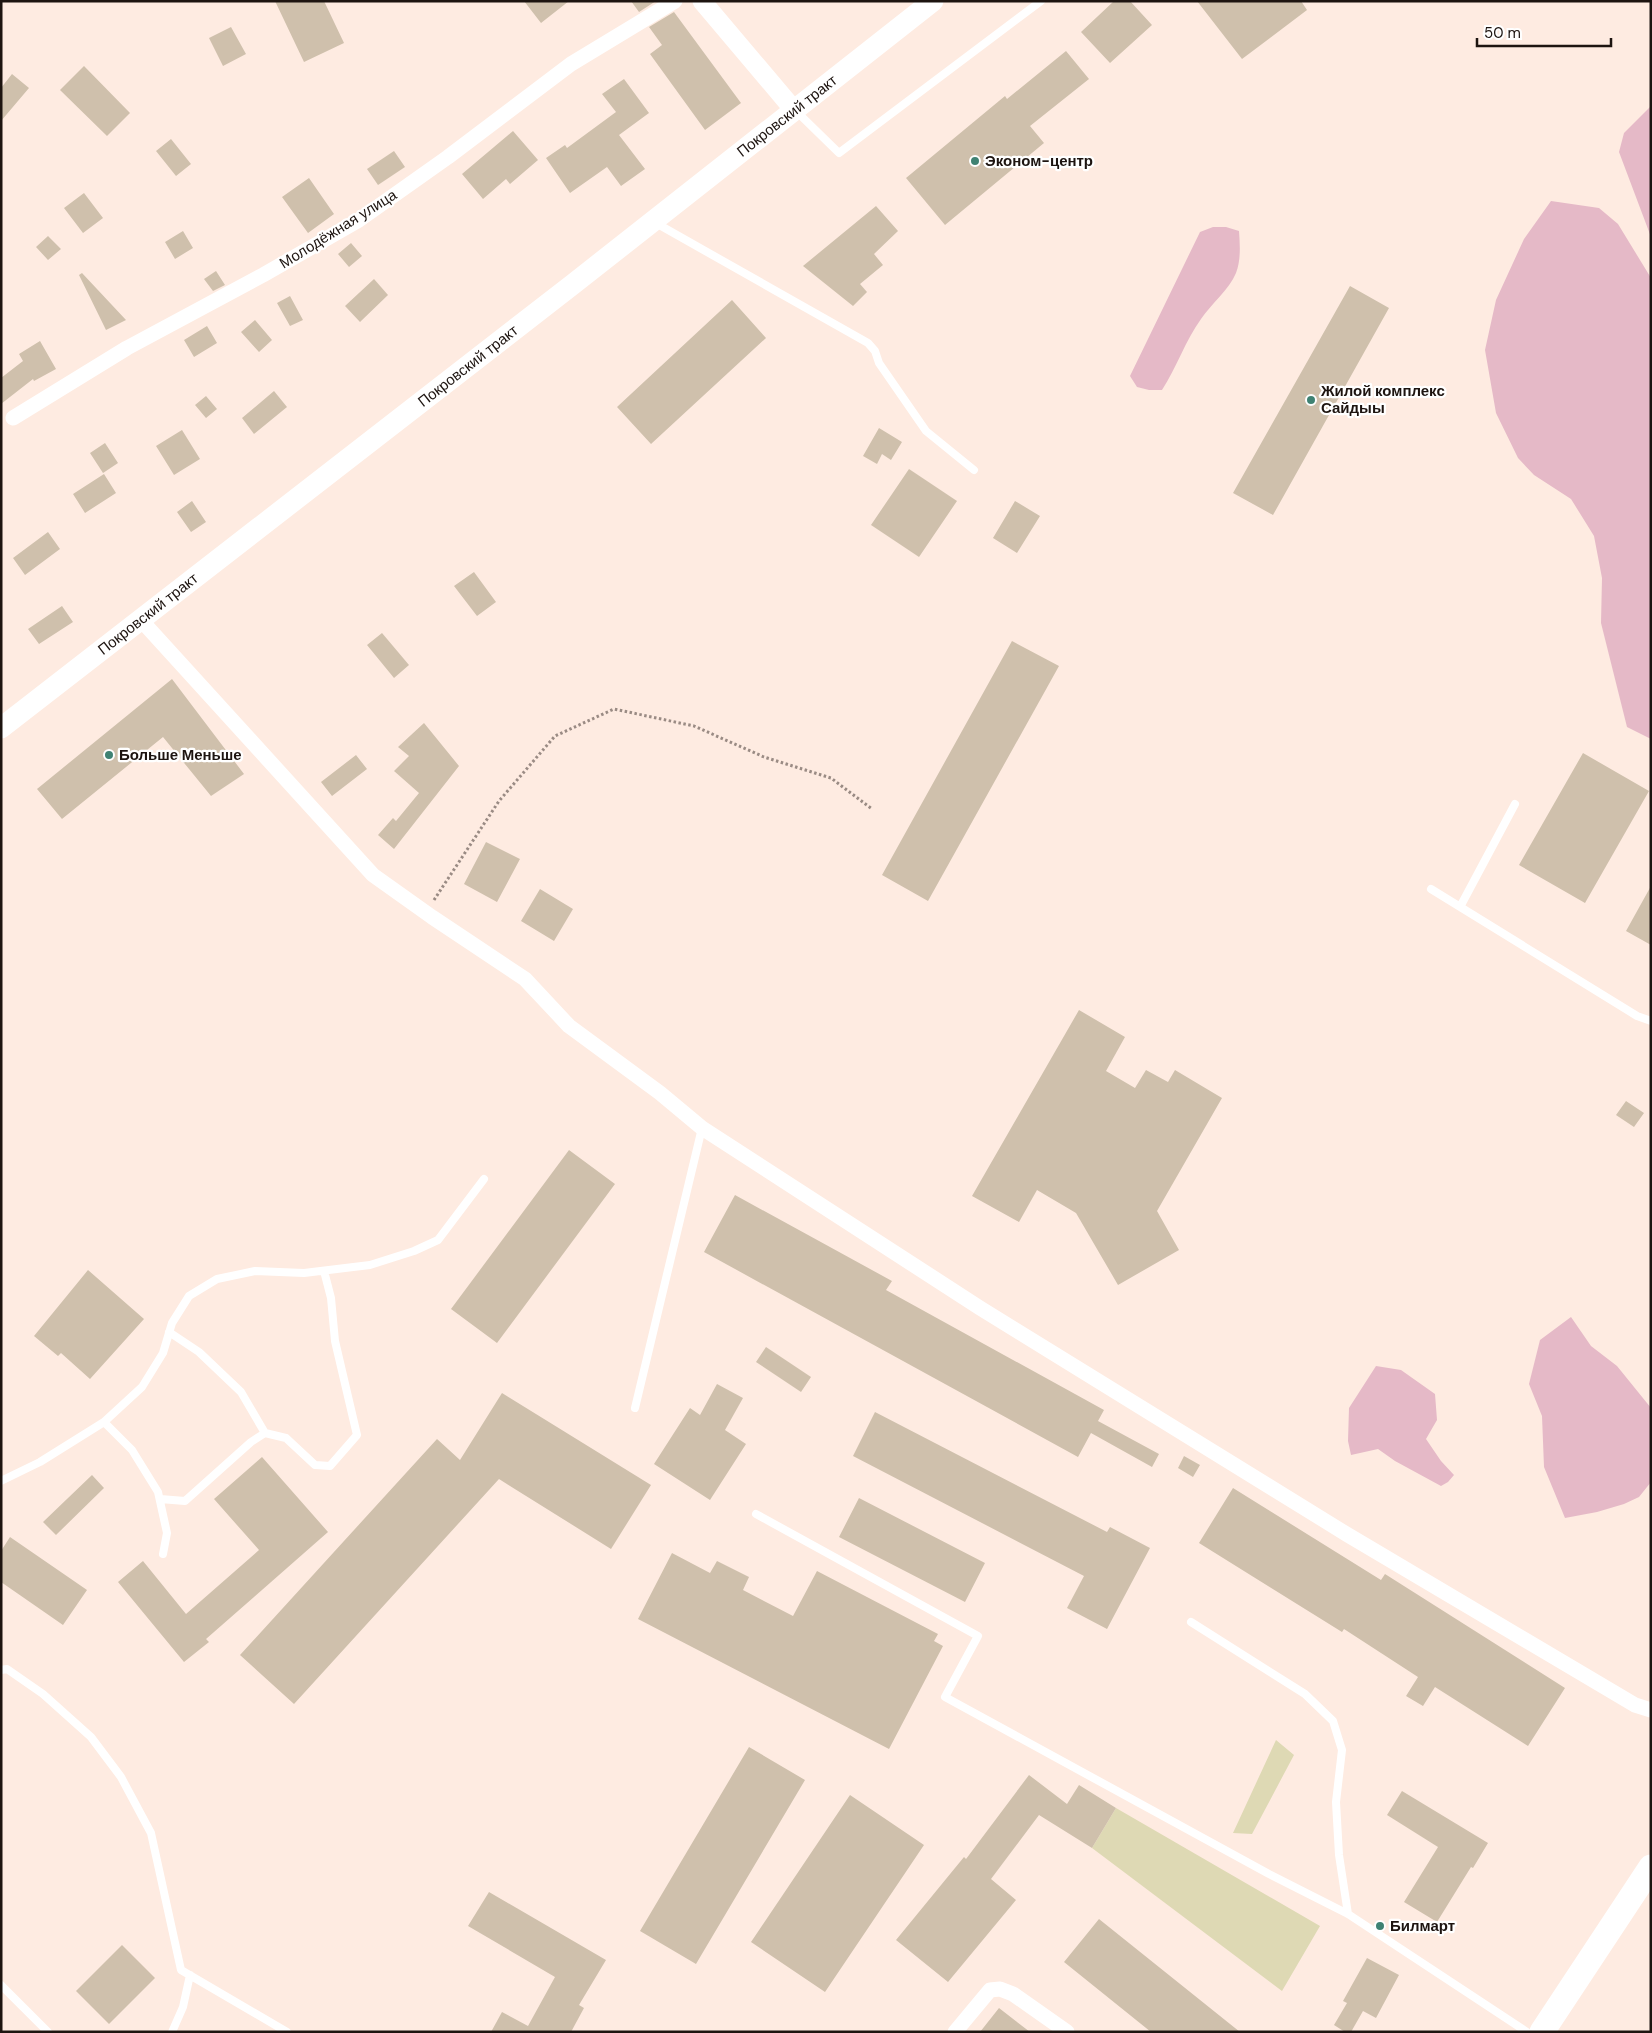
<svg xmlns="http://www.w3.org/2000/svg" width="1652" height="2033" font-family="'DM Sans',sans-serif">
  <style>
    .green { fill: #ded9b4 }
    .water { fill: #e5b9c7 }
    .building { fill: #cfc0ac }
    .lines { fill: none; stroke-linecap: round; stroke-linejoin: round }
    .path { stroke: #9a8b84; stroke-width: 3; stroke-dasharray: 2.5 2.5; stroke-linecap: butt }
    .service { stroke: #fff; stroke-width: 8 }
    .minor { stroke: #fff; stroke-width: 15 }
    .tertiary { stroke: #fff; stroke-width: 19 }
    .secondary { stroke: #fff; stroke-width: 21 }
    .primary { stroke: #fff; stroke-width: 25 }
    .poi-dot { fill: #3f8273; stroke: #fff; stroke-width: 2 }
    .labels { text-anchor: middle; stroke-width: 4.5; stroke-linejoin: round; paint-order: stroke }
    .street-label { font-size: 15px; fill: #1d1410; stroke: #fff }
    .poi-label { font-size: 15px; font-weight: bold; fill: #1d1410; stroke: #fff; text-anchor: start }
  </style>
  <rect width="100%" height="100%" fill="#feebe1"/>
  <path class="green" d="M1276 1740 1294 1755 1252 1834 1233 1833Z
    M1116 1808 1320 1926 1282 1991 1092 1848Z"/>
  <path class="water" d="M1651 106V237L1619 152 1624 133Z
    M1551 201 1599 208 1618 224 1651 278V739L1627 727 1601 623 1602 578 1594 536 1571 499 1534 475 1518 458 1496 413 1485 350 1496 300 1524 239Z
    M1213 227H1226L1239 231C1240 245 1241 260 1236 273 1229 290 1211 304 1201 319 1185 341 1177 367 1162 390H1149L1137 387 1130 376 1200 232Z
    M1571 1317 1591 1346 1617 1366 1651 1408V1482L1639 1497 1624 1504 1597 1512 1565 1518 1544 1467 1542 1416 1529 1384 1540 1340Z
    M1376 1366 1401 1370 1435 1394 1437 1420 1426 1439 1441 1461 1454 1475 1448 1482 1441 1486 1395 1461 1378 1449 1351 1455 1348 1441 1349 1408Z"/>
  <path class="building" d="M275 1H324L344 43 304 62Z
    M524 1H569L541 23Z
    M631 1H656L639 12Z
    M1114 1H1130L1152 25 1110 63 1081 32Z
    M1197 1H1301L1307 10 1242 59Z
    M674 12 741 103 705 130 650 54 662 45 649 27Z
    M231 27 246 54 223 66 209 38Z
    M1066 51 1089 79 1030 126 1044 143 945 225 906 178 1005 96 1007 99Z
    M84 66 130 113 107 136 60 90Z
    M12 74 29 88 1 121V88Z
    M624 79 649 113 619 135 645 169 621 186 607 167 570 193 546 158 565 145 567 148 616 112 602 94Z
    M513 131 538 160 510 184 506 179 483 199 462 174Z
    M171 139 191 164 176 176 156 151Z
    M394 151 405 167 378 185 367 169Z
    M309 178 334 214 308 233 282 197Z
    M84 193 103 218 83 233 64 208Z
    M876 206 898 231 874 254 883 265 860 284 867 292 853 306 803 266Z
    M183 231 193 248 175 259 165 242Z
    M48 236 61 249 48 260 36 247Z
    M351 243 362 256 349 267 338 254Z
    M216 271 225 285 213 291 204 279Z
    M82 273 126 320 106 330 79 275Z
    M374 279 388 295 360 322 345 306Z
    M1350 286 1389 308 1273 515 1233 493Z
    M290 296 303 320 290 326 277 303Z
    M732 300 766 338 651 444 617 407Z
    M255 320 272 340 259 352 241 332Z
    M207 326 217 343 194 357 184 340Z
    M40 341 56 369 34 381 33 379 1 404V378L23 361 19 354Z
    M274 391 287 407 254 434 242 418Z
    M206 396 217 409 206 418 195 405Z
    M879 428 902 442 891 460 882 454 877 464 863 456Z
    M182 430 200 459 174 475 156 446Z
    M105 443 118 463 103 473 90 453Z
    M909 469 957 501 919 557 871 525Z
    M104 474 116 493 85 513 73 494Z
    M192 501 206 522 191 532 177 512Z
    M1015 501 1040 516 1017 553 993 538Z
    M48 532 60 549 25 575 13 558Z
    M474 572 496 602 477 616 454 586Z
    M62 606 73 622 39 644 28 629Z
    M382 633 409 665 394 678 367 645Z
    M1012 641 1059 666 928 901 882 875Z
    M172 679 244 774 211 796 163 737 62 819 37 789Z
    M424 723 459 766 394 849 378 835 393 818 396 821 419 793 394 771 409 756 398 747Z
    M1583 753 1649 791 1585 903 1519 865Z
    M356 755 367 769 332 796 321 782Z
    M486 842 520 859 497 902 464 884Z
    M1651 886V945L1626 931Z
    M540 889 573 909 554 941 521 921Z
    M1079 1010 1125 1037 1106 1071 1135 1088 1146 1070 1168 1082 1175 1070 1222 1098 1157 1211 1179 1250 1118 1285 1076 1213 1037 1190 1019 1222 972 1196Z
    M1626 1101 1644 1113 1634 1127 1616 1115Z
    M569 1150 615 1184 497 1343 451 1309Z
    M735 1195 892 1281 886 1290 1104 1410 1098 1421 1159 1454 1152 1467 1091 1433 1078 1457 704 1252Z
    M88 1270 144 1319 90 1379 61 1353 58 1356 34 1336Z
    M766 1347 811 1377 801 1392 756 1362Z
    M717 1384 743 1398 725 1430 746 1444 710 1500 654 1464 690 1408 700 1415Z
    M502 1393 651 1485 611 1549 499 1479 294 1704 240 1655 437 1439 460 1460Z
    M875 1412 1107 1532 1110 1527 1150 1548 1107 1629 1067 1608 1084 1576 853 1456Z
    M1184 1456 1200 1465 1193 1477 1178 1468Z
    M262 1457 328 1532 206 1639 209 1642 184 1662 118 1582 143 1561 186 1614 259 1550 214 1499Z
    M92 1475 104 1488 56 1535 43 1522Z
    M1233 1488 1381 1580 1385 1574 1565 1688 1528 1746 1435 1687 1423 1706 1406 1696 1418 1677 1344 1629 1342 1632 1199 1543Z
    M859 1498 985 1563 965 1602 839 1537Z
    M10 1537 87 1590 63 1625 1 1582V1551Z
    M672 1553 710 1573 717 1561 749 1577 743 1590 793 1616 817 1571 938 1634 934 1641 943 1646 889 1749 638 1619Z
    M749 1747 805 1780 696 1964 640 1931Z
    M1029 1775 1067 1804 1079 1785 1116 1808 1092 1848 1039 1815 991 1879 1016 1900 948 1982 896 1940 964 1857 966 1859Z
    M1402 1791 1488 1843 1473 1868 1471 1867 1437 1922 1404 1902 1438 1847 1387 1815Z
    M850 1795 924 1845 825 1992 751 1942Z
    M489 1892 606 1960 579 2005 584 2008 571 2032H491L502 2012 528 2026 555 1977 468 1926Z
    M1099 1919 1240 2032H1151L1064 1962Z
    M122 1945 155 1978 109 2024 76 1991Z
    M1367 1958 1399 1975 1376 2018 1363 2011 1351 2032H1345L1334 2025 1347 2003 1343 2001Z
    M999 2008 1030 2032H980Z"/>
  <g class="lines">
    <path class="path" d="M434 900 499 801 555 736 614 709 694 726 764 757 831 778 872 809"/>
    <path class="service" d="M796 111 839 153 1041 1
      M654 222 868 343 875 351 879 363 926 431 974 470
      M1431 889 1637 1016 1651 1021
      M1460 907 1515 804
      M169 1332 199 1352 241 1392 265 1433
      M635 1408 702 1128
      M104 1422 132 1450 158 1492 167 1533 163 1554
      M1 1481 40 1462 104 1422 142 1387 163 1353 172 1323 189 1296 217 1279 255 1271 304 1273 370 1265 414 1251 438 1240 484 1179
      M160 1499 185 1501 251 1442 265 1433 286 1438 315 1465 330 1466 357 1435 335 1341 331 1298 324 1271
      M756 1514 978 1636 945 1697 1269 1874 1348 1914 1527 2032
      M1191 1622 1305 1694 1333 1721 1342 1750 1336 1802 1339 1855 1348 1914
      M1 1670 7 1669 43 1694 91 1737 121 1777 151 1833 181 1970 287 2032
      M1 1985 48 2032
      M172 2032 183 2007 190 1975"/>
    <path class="minor" d="M13 418 127 348 263 275 359 220 448 157 571 64 675 1
      M141 620 373 875 432 917 525 979 569 1026 660 1093 702 1128 980 1308 1348 1535 1635 1705 1651 1710
      M955 2032 990 1990 1000 1989 1013 1994 1067 2032"/>
    <path class="tertiary" d="M702 1 794 110"/>
    <path class="secondary" d="M1 728 572 285 933 1"/>
    <path class="primary" d="M1542 2032 1651 1867"/>
  </g>
  <g class="poi-dot">
    <circle cx="975" cy="161" r="5"/>
    <circle cx="1311" cy="400" r="5"/>
    <circle cx="109" cy="755" r="5"/>
    <circle cx="1380" cy="1926" r="5"/>
  </g>
  <g class="labels">
    <g class="street-label">
      <text transform="translate(787 116) rotate(-38)" y="5">Покровский тракт</text>
      <text transform="translate(338 229) rotate(-32)" y="5">Молодёжная улица</text>
      <text transform="translate(468 366) rotate(-38)" y="5">Покровский тракт</text>
      <text transform="translate(148 614) rotate(-38)" y="5">Покровский тракт</text>
    </g>
    <g class="poi-label">
      <text x="985" y="166">Эконом-центр</text>
      <text x="1321" y="396">Жилой комплекс<tspan x="1321" dy="17">Сайдыы</tspan></text>
      <text x="119" y="760">Больше Меньше</text>
      <text x="1390" y="1931">Билмарт</text>
    </g>
  </g>
  <rect width="1652" height="2033" fill="none" stroke="#1d1410" stroke-width="5"/>
  <path d="M1477 38v8h134v-8" fill="none" stroke="#1d1410" stroke-width="2.5"/>
  <text x="1484" y="38" font-size="15" fill="#1d1410" stroke="#ffffff" stroke-width="4" paint-order="stroke">50 m</text>
</svg>
